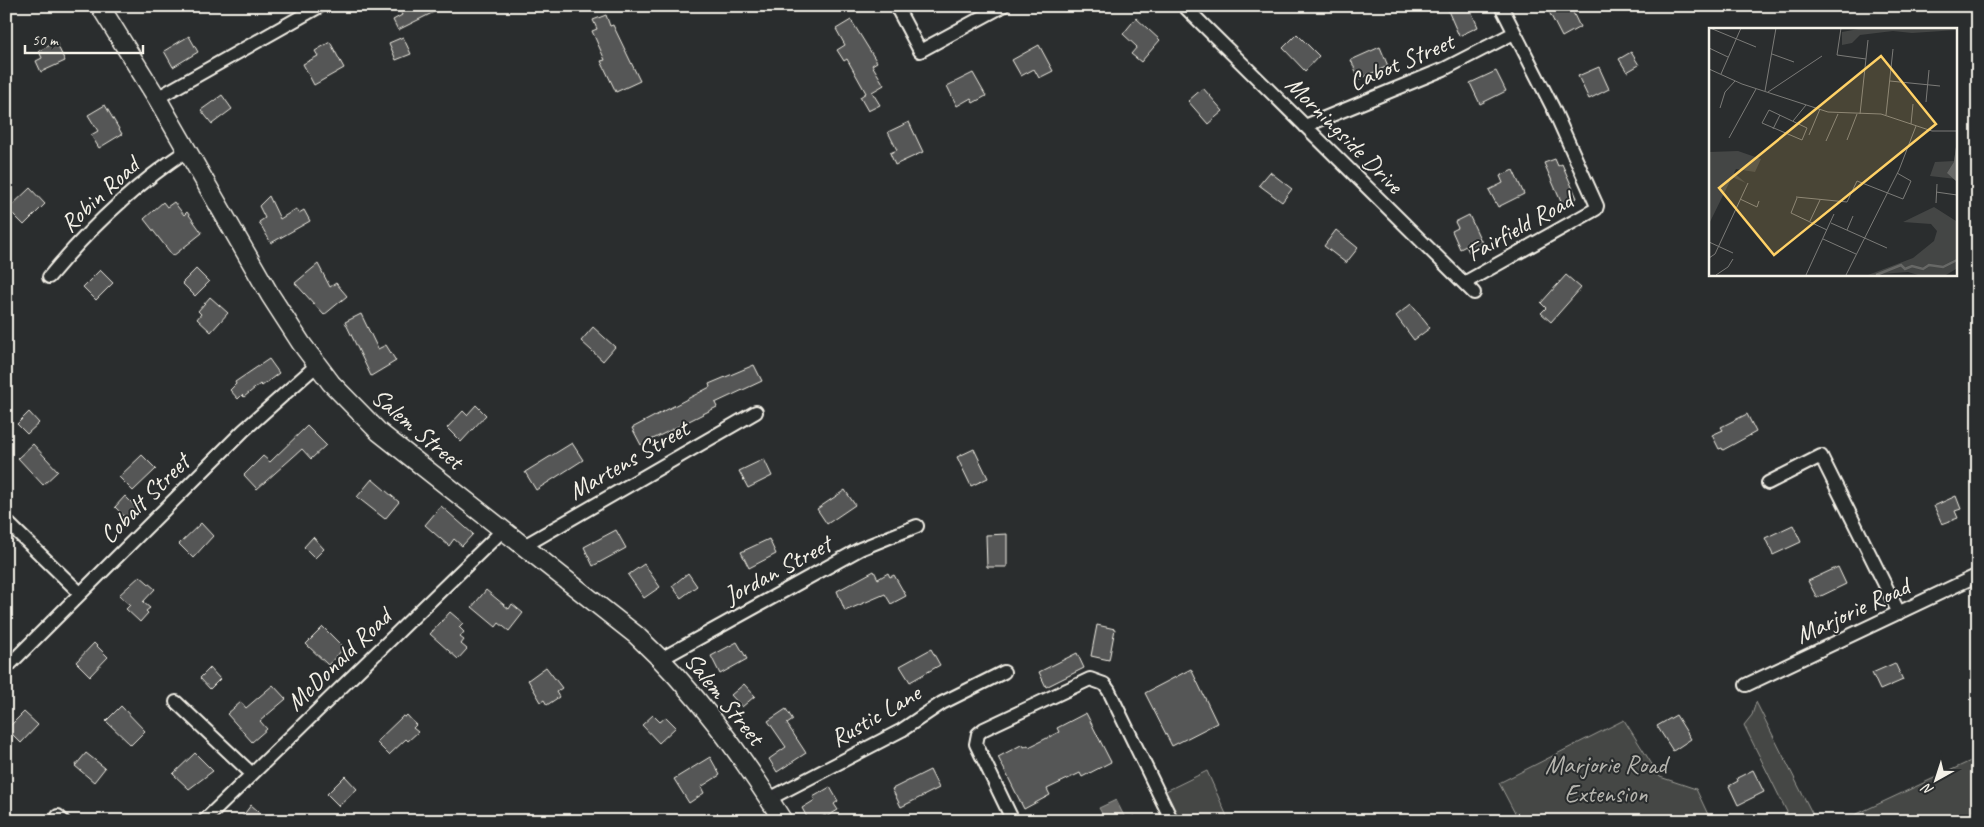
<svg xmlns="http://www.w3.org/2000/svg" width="1984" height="827" font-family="Caveat,sans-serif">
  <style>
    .green { fill: #444645; stroke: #9c9c96 }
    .water { fill: #676866; stroke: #9f9f9a }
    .building { fill: #555756; stroke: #f4f1e8 }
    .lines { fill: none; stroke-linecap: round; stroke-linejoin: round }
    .street-casing { stroke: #f4f1e8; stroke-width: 16 }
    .secondary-casing { stroke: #f4f1e8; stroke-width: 21 }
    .street { stroke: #2a2d2e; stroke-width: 12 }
    .secondary { stroke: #2a2d2e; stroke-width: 18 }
    .labels { text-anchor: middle; stroke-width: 4; stroke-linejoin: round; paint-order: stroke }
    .street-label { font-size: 25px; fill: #f4f1e8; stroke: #2a2d2e }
    .park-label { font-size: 25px; fill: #b6b5af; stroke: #2a2d2e }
    .inset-river { fill: none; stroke: #676866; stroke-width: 2.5 }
    .inset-road { fill: none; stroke: #7b7b78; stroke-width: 1 }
    .view { fill: #ffd166; fill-opacity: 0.15; stroke: #ffd166; stroke-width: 2.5 }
    .inset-edge { fill: none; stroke: #f4f1e8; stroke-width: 2.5 }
  </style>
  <rect width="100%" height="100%" fill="#2a2d2e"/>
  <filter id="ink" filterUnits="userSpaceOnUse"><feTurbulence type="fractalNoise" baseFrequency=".02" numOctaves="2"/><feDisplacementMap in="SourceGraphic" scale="10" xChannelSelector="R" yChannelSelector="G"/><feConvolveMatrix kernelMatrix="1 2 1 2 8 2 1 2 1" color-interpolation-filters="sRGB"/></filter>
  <g filter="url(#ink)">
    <path class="green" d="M1756 702 1816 821H1787V812L1744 725 1752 715Z
      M1624 720 1660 777 1696 789 1711 821H1519L1499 783Z
      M1978 758V821H1842L1975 759Z
      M1207 771 1229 821H1179L1164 792Z"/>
    <path class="water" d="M1116 800 1126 820 1134 816 1136 821H1106L1099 808Z"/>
    <path class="building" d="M398 6H446L398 30 393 20 402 15Z
      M1446 6H1469L1478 27 1459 36Z
      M1546 6H1570L1580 27 1562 37Z
      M606 15 610 26 613 25 640 81 616 92 601 61 605 60 592 31 597 29 593 20Z
      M1136 18 1160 40 1141 62 1131 54 1137 47 1123 34Z
      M851 20 877 62 872 65 884 85 872 92 880 105 868 111 860 97 866 93 847 59 844 61 837 50 845 45 836 29Z
      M1297 34 1319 56 1305 71 1283 48Z
      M189 36 198 52 173 67 164 51Z
      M403 37 411 54 396 60 389 43Z
      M56 42 65 61 41 72 36 61 42 58 39 51Z
      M330 42 344 68 314 85 303 64 318 56 315 51Z
      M1039 45 1053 71 1039 78 1034 69 1021 76 1012 60Z
      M1380 47 1388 66 1359 79 1351 60Z
      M1631 52 1639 65 1627 72 1619 59Z
      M1599 67 1609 89 1589 99 1578 76Z
      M1496 71 1506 91 1480 104 1470 83Z
      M973 73 986 96 973 103 971 98 957 106 947 86Z
      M1203 88 1223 111 1208 124 1188 101Z
      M222 95 232 109 212 124 201 110Z
      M105 105 122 134 99 148 91 135 98 131 88 115Z
      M909 122 923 152 895 165 890 153 897 150 888 132Z
      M1555 159 1558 166 1562 164 1577 198 1562 204 1544 163Z
      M1513 170 1524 194 1498 207 1489 190 1503 183 1500 176Z
      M1270 172 1292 189 1282 202 1259 185Z
      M30 188 45 204 24 225 8 209Z
      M269 196 280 219 296 209 299 213 304 210 310 221 271 243 259 222 265 218 259 206Z
      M163 202 167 207 174 202 184 215 187 212 202 233 173 256 144 219Z
      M1469 215 1483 245 1469 252 1466 246 1460 249 1452 231 1458 228 1455 222Z
      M1336 230 1358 248 1346 263 1324 246Z
      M318 264 330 287 336 283 347 296 324 315 295 283Z
      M196 269 209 282 195 296 182 283Z
      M100 270 113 283 96 300 83 287Z
      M1566 275 1581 288 1551 322 1541 313 1546 308 1541 303Z
      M210 297 228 313 211 332 197 319 201 314 198 311Z
      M1411 304 1430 328 1414 340 1396 316Z
      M361 314 378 349 386 345 396 361 371 376 345 322Z
      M593 327 615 347 603 361 581 341Z
      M269 359 279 373 262 386 260 384 244 397 242 395 238 399 230 390 236 384 235 382Z
      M754 365 762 381 715 403 717 407 641 445 632 428 710 387 709 384Z
      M476 405 486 415 461 442 447 428 463 411 467 415Z
      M29 412 39 423 27 434 17 424Z
      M1747 414 1756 432 1723 450 1722 448 1719 449 1712 435 1723 430 1721 427Z
      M307 426 326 445 311 459 302 449 257 489 244 475 263 456 270 462Z
      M572 443 583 460 536 490 525 472Z
      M33 444 58 471 43 485 18 458Z
      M974 449 988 478 971 486 957 457Z
      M142 455 156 469 133 491 119 477Z
      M764 459 772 476 748 488 739 471Z
      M372 479 399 502 385 519 357 497Z
      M845 490 855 505 827 524 817 509Z
      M125 496 138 509 127 519 115 507Z
      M1956 496 1961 509 1955 511 1958 518 1942 524 1934 506Z
      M441 506 473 534 462 546 454 539 449 546 425 525Z
      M201 523 213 536 193 558 179 544Z
      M1793 525 1801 542 1773 555 1765 538Z
      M616 530 626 548 593 566 584 547Z
      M1007 534V567H987L986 535Z
      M313 537 324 549 315 558 304 547Z
      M769 539 776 554 749 568 741 552Z
      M644 564 660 587 644 598 628 575Z
      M1838 567 1846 584 1817 598 1808 581Z
      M874 571 878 579 888 573 890 577 894 575 906 596 891 604 885 594 845 611 837 591Z
      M688 573 697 586 681 598 672 586Z
      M140 576 155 589 143 602 150 608 146 611 148 613 140 622 126 609 130 605 119 595Z
      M486 590 509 609 512 604 523 613 509 631 499 623 496 627 472 607Z
      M450 612 463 623 459 627 464 632 460 637 464 640 461 644 467 649 458 659 430 634Z
      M1097 625 1115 629 1109 660 1091 656Z
      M323 627 344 648 328 665 306 644Z
      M737 642 747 659 720 674 711 656Z
      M94 643 108 657 90 676 76 662Z
      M931 649 940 665 910 682 900 666Z
      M1077 653 1084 668 1046 687 1039 672Z
      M1895 663 1903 680 1880 690 1872 673Z
      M546 667 562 688 556 692 559 697 547 705 544 700 541 702 528 680Z
      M210 668 220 679 210 689 200 678Z
      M1191 669 1217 723 1172 746 1145 693Z
      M744 684 755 696 742 707 731 695Z
      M273 685 286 699 260 721 267 729 252 742 227 714 241 702 246 708Z
      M121 706 145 731 131 745 106 721Z
      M786 709 793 720 787 724 806 753 777 772 769 759 786 747 768 721Z
      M24 712 38 725 21 743 7 729Z
      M1086 713 1111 762 1082 777 1080 773 1047 789 1050 795 1024 809 998 757 1023 744 1024 747 1028 745 1029 747 1059 732 1057 728Z
      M407 715 416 725 413 728 418 732 408 741 406 739 389 755 376 742 403 716 405 717Z
      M653 715 660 722 666 717 676 727 659 743 642 725Z
      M1676 715 1691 739 1673 751 1657 726Z
      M86 753 105 768 94 782 75 766Z
      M195 753 213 771 189 789 173 774Z
      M710 757 720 775 701 787 704 793 689 803 674 779Z
      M930 770 939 788 901 807 892 789Z
      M1753 770 1764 792 1738 805 1729 786 1738 781 1737 778Z
      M345 776 357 789 339 806 327 794Z
      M830 787 838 801 834 804 838 810 826 817 825 815 815 821H809L802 808 815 800 813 797Z
      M251 805 270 821H239Z"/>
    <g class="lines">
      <defs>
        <path id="street" d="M896 6 920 51 1003 6
          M1184 6 1474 293
          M157 98 320 6
          M1305 126 1444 69 1514 33
          M49 277C88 230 135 185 186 151
          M1464 283 1596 209 1597 206 1553 108 1501 6
          M1768 483 1821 456 1899 613
          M6 521 80 593
          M524 546 756 412
          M661 659 860 549 917 526
          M6 668 243 431 317 365
          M1746 685 1978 575
          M176 702 252 774
          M769 799 902 730 942 703 1004 672
          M58 816 63 821
          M204 821 503 530
          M1013 821 976 744 978 734 984 729 1090 679 1104 684 1109 691 1172 821"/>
        <path id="secondary" d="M100 6 157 98 270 295 301 343 331 383 379 432 636 635C695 690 740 753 783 821"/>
      </defs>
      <use href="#street" class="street-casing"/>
      <use href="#secondary" class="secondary-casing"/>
      <use href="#street" class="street"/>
      <use href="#secondary" class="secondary"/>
    </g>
  </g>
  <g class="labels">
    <g class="street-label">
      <text transform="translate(1401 61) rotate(-23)" y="9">Cabot Street</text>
      <text transform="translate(1345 134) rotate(45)" y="9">Morningside Drive</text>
      <text transform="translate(99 194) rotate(-43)" y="9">Robin Road</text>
      <text transform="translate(1519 226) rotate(-29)" y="9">Fairfield Road</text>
      <text transform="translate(418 428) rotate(40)" y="9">Salem Street</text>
      <text transform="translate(628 459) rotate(-30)" y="9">Martens Street</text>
      <text transform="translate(144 498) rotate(-45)" y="9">Cobalt Street</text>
      <text transform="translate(777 569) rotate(-28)" y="9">Jordan Street</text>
      <text transform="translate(1852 610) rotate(-25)" y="9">Marjorie Road</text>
      <text transform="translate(338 659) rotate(-44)" y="9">McDonald Road</text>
      <text transform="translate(725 698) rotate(51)" y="9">Salem Street</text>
      <text transform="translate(875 715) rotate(-30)" y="9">Rustic Lane</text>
    </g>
    <g class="park-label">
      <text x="1606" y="773">Marjorie Road<tspan x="1606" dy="29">Extension</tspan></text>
    </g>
  </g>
  <g transform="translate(1709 28)">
    <rect width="248" height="248" fill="#2a2d2e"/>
    <path d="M155 0H247L248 2 203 5 184 3 151 7 143 15 133 17V4ZM247 119V151L221 148 226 134 245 133ZM29 123 52 131 46 144 27 141 25 145 37 155 23 149 0 196V124ZM225 179 247 193V241L237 247H209L199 244 159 247 204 230 225 213 228 203 222 196 194 194Z" fill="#444645"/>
    <path d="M247 119V153L238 145 245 134Z" fill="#676866"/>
    <path class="inset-river" d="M167 247 192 237 196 241 203 238 214 241 220 237 234 239 248 232"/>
    <path class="inset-road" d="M1 0 47 19M132 0 128 27 157 31M0 20 19 29M63 26 85 34M0 41 33 56 119 84 172 86 223 103H248M12 46 32 0M181 53 231 58M56 63 67 0M59 64 113 28M217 74 220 42M11 80 16 64 26 53M60 82 98 100 93 112 53 95ZM151 86 159 12M177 87 184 21M84 93 97 77M202 96 204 76M64 101 71 87M100 107 111 81M20 110 47 61M138 112 148 86M117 113 129 86M227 164 248 167M87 169 138 174 148 153 194 171 202 153 188 145M88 170 82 185 118 202M31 171 48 179 50 173M227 175 228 156M101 193 111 172M122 195 178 220M138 202 144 188M114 211 147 226M0 214 24 225M0 230 6 226 39 155M7 247 19 239 24 231M97 247 125 186M137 247 190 142 207 98"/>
    <path class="view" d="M172 28 227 96 65 227 10 160Z"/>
    <rect width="248" height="248" class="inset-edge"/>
  </g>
  <rect width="1984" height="827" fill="none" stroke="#2a2d2e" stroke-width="25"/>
  <rect x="12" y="12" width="1959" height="802" fill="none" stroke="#f4f1e8" stroke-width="2" filter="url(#ink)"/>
  <g transform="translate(1936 780) rotate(219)" stroke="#2a2d2e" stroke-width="4" paint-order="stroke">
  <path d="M0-4L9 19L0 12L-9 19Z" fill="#f4f1e8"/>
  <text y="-8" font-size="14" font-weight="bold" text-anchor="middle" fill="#f4f1e8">N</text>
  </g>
  <path d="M25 45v8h118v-8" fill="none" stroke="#f4f1e8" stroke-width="2.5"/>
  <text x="32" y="45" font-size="15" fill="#f4f1e8" stroke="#2a2d2e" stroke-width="4" paint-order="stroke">50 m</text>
</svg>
